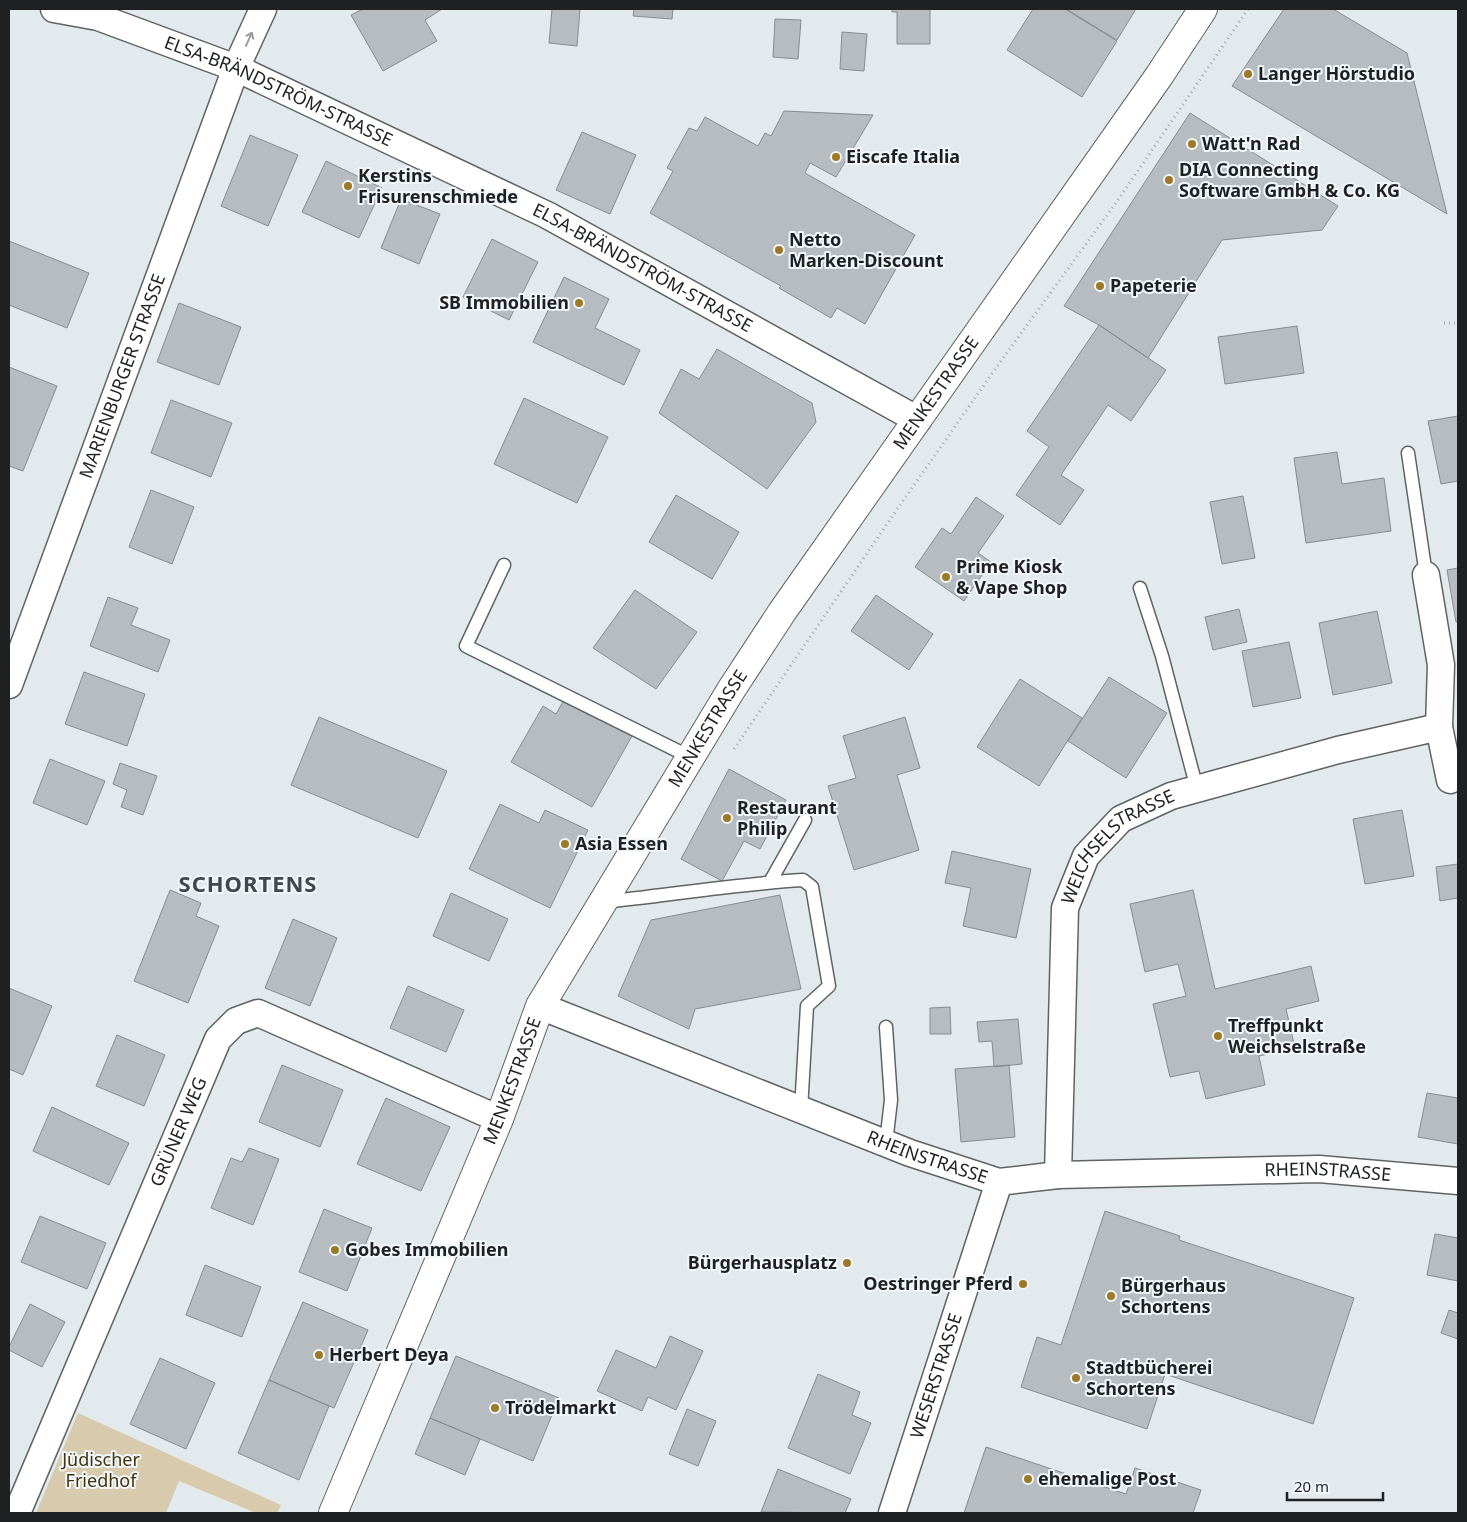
<svg xmlns="http://www.w3.org/2000/svg" width="1467" height="1522" font-family="'Noto Sans',sans-serif">
  <style>
    .green { fill: #d8caac }
    .building { fill: #b6bcbf; stroke: #868c8f }
    .lines { fill: none; stroke-linecap: round; stroke-linejoin: round }
    .service-casing { stroke: #5e6366; stroke-width: 15 }
    .minor-casing { stroke: #5e6366; stroke-width: 29 }
    .tertiary-casing { stroke: #5e6366; stroke-width: 30 }
    .path { stroke: #a3a8aa; stroke-width: 3; stroke-dasharray: 1 4; stroke-linecap: butt }
    .service { stroke: #fff; stroke-width: 12 }
    .minor { stroke: #fff; stroke-width: 26 }
    .tertiary { stroke: #fff; stroke-width: 28 }
    .oneway { stroke: #9a9b9b }
    .poi-dot { fill: #9c7924; stroke: #f1f7fb; stroke-width: 2 }
    .labels { text-anchor: middle; stroke-width: 4; stroke-linejoin: round; paint-order: stroke }
    .poi-label { font-size: 18px; font-weight: bold; fill: #1e2021; stroke: #f1f7fb; text-anchor: start }
    .street-label { font-size: 18px; fill: #1e2021; stroke: #f1f7fb }
    .park-label { font-size: 18px; fill: #43330d; stroke: #f1f7fb }
    .district-label { font-size: 22px; font-weight: bold; letter-spacing: 1px; fill: #42474a; stroke: #f1f7fb }
  </style>
  <rect width="100%" height="100%" fill="#e3eaed"/>
  <path class="green" d="M78 1413 281 1505 277 1513H256L179 1481 166 1513H36Z"/>
  <path class="building" d="M363 9H442L425 20 437 41 383 71 351 15Z
    M552 9H580L577 46 549 43Z
    M634 9H673L672 19 633 16Z
    M892 9H930V44H897V12H892Z
    M1033 9H1065L1117 41 1082 97 1007 50Z
    M1066 9H1136L1117 40Z
    M1284 9H1333L1407 53 1447 214 1232 86Z
    M775 19 801 20 798 59 773 57Z
    M842 32 867 34 864 71 840 69Z
    M784 111 873 115 836 177 810 163 805 173 915 235 865 324 837 308 831 318 779 288 781 286 650 213 673 171 667 168 689 128 697 131 705 117 758 146 765 133 771 136Z
    M1190 113 1338 206 1322 230 1222 240 1148 358 1099 325 1064 306Z
    M582 132 636 155 610 214 556 190Z
    M250 135 298 155 268 226 221 206Z
    M326 161 382 188 359 238 302 212Z
    M401 199 440 214 419 264 381 248Z
    M492 239 538 262 509 320 463 297Z
    M9 241 89 273 67 328 9 305Z
    M564 277 609 299 595 328 640 350 624 385 533 342Z
    M179 303 241 327 219 385 157 362Z
    M1099 325 1166 370 1131 421 1108 405 1061 475 1084 490 1060 525 1016 495 1049 447 1027 431Z
    M1297 326 1304 373 1225 384 1218 337Z
    M717 349 812 403 816 422 767 489 659 413 681 369 699 379Z
    M9 367 57 386 23 471 9 466Z
    M524 398 608 437 577 503 494 464Z
    M171 400 232 423 211 477 151 453Z
    M1458 416V481L1441 484 1428 421Z
    M1337 452 1342 484 1384 478 1391 531 1306 543 1294 458Z
    M151 490 194 507 172 564 129 547Z
    M676 495 739 532 712 579 649 542Z
    M1243 496 1255 558 1222 564 1210 502Z
    M976 497 1004 516 978 553 991 562 964 601 915 567 942 528 951 534Z
    M1458 568V622H1456L1447 570Z
    M635 590 697 632 656 689 593 648Z
    M876 595 933 634 909 670 851 631Z
    M108 597 138 608 131 625 170 640 158 672 90 646Z
    M1239 609 1247 642 1213 650 1205 617Z
    M1377 611 1392 683 1333 695 1319 623Z
    M1289 642 1301 698 1253 707 1242 651Z
    M84 672 145 694 127 746 65 724Z
    M1109 677 1167 713 1126 778 1068 741Z
    M1020 679 1082 718 1039 786 977 747Z
    M565 698 632 736 592 807 511 762 543 706 556 714Z
    M319 717 447 771 418 838 291 785Z
    M905 717 920 768 897 775 919 850 854 870 828 786 856 778 843 736Z
    M50 759 105 781 87 825 33 803Z
    M120 763 157 776 143 815 121 807 127 790 113 784Z
    M729 769 786 800 760 849 744 841 722 881 681 859Z
    M500 804 539 823 545 810 588 830 550 908 469 869Z
    M1402 810 1414 876 1365 884 1353 819Z
    M952 851 1031 869 1016 938 963 926 971 888 945 883Z
    M1458 864V898L1440 901 1436 867Z
    M170 890 201 903 196 916 219 926 188 1003 134 981Z
    M1193 890 1215 989 1311 966 1319 1001 1286 1009 1295 1048 1259 1056 1265 1085 1206 1099 1199 1071 1170 1077 1153 1004 1186 996 1178 964 1145 972 1130 904Z
    M451 893 508 919 489 961 433 936Z
    M780 895 801 989 695 1009 689 1029 618 996 651 920Z
    M293 919 337 938 310 1006 265 988Z
    M408 986 464 1010 446 1052 390 1028Z
    M9 988 52 1006 23 1075 9 1069Z
    M950 1007 951 1034H930V1008Z
    M1018 1019 1022 1064 994 1067 992 1041 979 1042 977 1022Z
    M117 1035 165 1055 144 1106 96 1086Z
    M282 1065 343 1090 320 1147 259 1122Z
    M1009 1065 1015 1137 961 1142 955 1069Z
    M1427 1093 1458 1098V1144L1418 1137Z
    M386 1098 450 1127 421 1191 357 1164Z
    M52 1107 129 1143 109 1185 33 1151Z
    M249 1148 279 1159 253 1225 211 1208 231 1158 242 1162Z
    M324 1209 372 1228 347 1291 299 1272Z
    M1105 1211 1180 1236 1179 1240 1354 1298 1313 1424 1165 1374 1147 1429 1021 1387 1037 1337 1061 1345Z
    M40 1216 106 1243 87 1289 21 1262Z
    M1435 1234 1458 1238V1281L1427 1275Z
    M205 1265 261 1287 242 1337 186 1315Z
    M303 1302 368 1330 334 1408 269 1380Z
    M30 1304 65 1322 42 1367 9 1350V1347Z
    M1449 1310 1458 1313V1339L1441 1333Z
    M670 1336 703 1351 676 1410 648 1397 642 1411 597 1391 616 1350 656 1368Z
    M456 1356 559 1398 533 1461 430 1418Z
    M160 1358 215 1383 186 1449 130 1424Z
    M818 1374 860 1392 852 1415 871 1423 850 1474 788 1448Z
    M269 1380 329 1406 299 1480 238 1453Z
    M687 1409 716 1421 698 1466 669 1454Z
    M430 1418 480 1439 465 1475 415 1454Z
    M986 1447 1126 1494 1135 1468 1201 1490 1193 1513H964Z
    M778 1469 851 1499 845 1513 761 1512Z"/>
  <g class="lines">
    <defs>
      <path id="service" d="M1408 453 1426 575
        M504 565 466 646 690 757
        M1140 588 1162 656 1197 789
        M770 882 805 820
        M603 902C670 895 736 884 803 880L812 887 829 986 807 1006 801 1110
        M886 1027 891 1100 886 1143"/>
      <g id="minor">
        <path id="s1" d="M54 9 98 17 236 68 547 215 918 420"/>
        <path d="M1426 575 1441 665 1439 727"/>
        <path id="s2" d="M9 685 236 68 263 9"/>
        <path id="s3" d="M540 1006 910 1153 999 1182 1058 1175 1319 1169 1458 1181"/>
        <path id="s4" d="M1058 1175 1065 908 1086 856 1121 819 1171 796 1338 750 1439 727 1450 780"/>
        <path id="s5" d="M17 1513 218 1039 236 1021 258 1013 499 1119"/>
        <path id="s6" d="M892 1513 999 1182"/>
      </g>
      <g id="tertiary">
        <path id="s7" d="M333 1513 499 1119 540 1006 731 690 782 612 1159 76 1203 9"/>
      </g>
    </defs>
    <use href="#service" class="service-casing"/>
    <use href="#minor" class="minor-casing"/>
    <use href="#tertiary" class="tertiary-casing"/>
    <path class="path" d="M1444 323H1458
      M734 749 891 518 998 365 1118 200 1248 9"/>
    <use href="#service" class="service"/>
    <use href="#minor" class="minor"/>
    <use href="#tertiary" class="tertiary"/>
  </g>
  <defs><path id="oneway-shaft" d="M-6 0H5M1.5-3L5.5 0L1.5 3" fill="none" stroke-width="1.6" stroke-linecap="round" stroke-linejoin="round" transform="scale(1.25)"/></defs>
  <use class="oneway" href="#oneway-shaft" transform="translate(249 39) rotate(-66)"/>
  <g class="poi-dot">
    <circle cx="1248" cy="74" r="5"/>
    <circle cx="1192" cy="144" r="5"/>
    <circle cx="836" cy="157" r="5"/>
    <circle cx="1169" cy="180" r="5"/>
    <circle cx="348" cy="186" r="5"/>
    <circle cx="779" cy="250" r="5"/>
    <circle cx="1100" cy="286" r="5"/>
    <circle cx="579" cy="303" r="5"/>
    <circle cx="946" cy="577" r="5"/>
    <circle cx="727" cy="818" r="5"/>
    <circle cx="565" cy="844" r="5"/>
    <circle cx="1218" cy="1036" r="5"/>
    <circle cx="335" cy="1250" r="5"/>
    <circle cx="847" cy="1263" r="5"/>
    <circle cx="1023" cy="1284" r="5"/>
    <circle cx="1111" cy="1296" r="5"/>
    <circle cx="319" cy="1355" r="5"/>
    <circle cx="1076" cy="1378" r="5"/>
    <circle cx="495" cy="1408" r="5"/>
    <circle cx="1028" cy="1479" r="5"/>
  </g>
  <g class="labels">
    <g class="poi-label">
      <text x="1258" y="80">Langer Hörstudio</text>
      <text x="1202" y="150">Watt'n Rad</text>
      <text x="846" y="163">Eiscafe Italia</text>
      <text x="1179" y="176">DIA Connecting<tspan x="1179" dy="21">Software GmbH &amp; Co. KG</tspan></text>
      <text x="358" y="182">Kerstins<tspan x="358" dy="21">Frisurenschmiede</tspan></text>
      <text x="789" y="246">Netto<tspan x="789" dy="21">Marken-Discount</tspan></text>
      <text x="1110" y="292">Papeterie</text>
      <text x="569" y="309" text-anchor="end">SB Immobilien</text>
      <text x="956" y="573">Prime Kiosk<tspan x="956" dy="21">&amp; Vape Shop</tspan></text>
      <text x="737" y="814">Restaurant<tspan x="737" dy="21">Philip</tspan></text>
      <text x="575" y="850">Asia Essen</text>
      <text x="1228" y="1032">Treffpunkt<tspan x="1228" dy="21">Weichselstraße</tspan></text>
      <text x="345" y="1256">Gobes Immobilien</text>
      <text x="837" y="1269" text-anchor="end">Bürgerhausplatz</text>
      <text x="1013" y="1290" text-anchor="end">Oestringer Pferd</text>
      <text x="1121" y="1292">Bürgerhaus<tspan x="1121" dy="21">Schortens</tspan></text>
      <text x="329" y="1361">Herbert Deya</text>
      <text x="1086" y="1374">Stadtbücherei<tspan x="1086" dy="21">Schortens</tspan></text>
      <text x="505" y="1414">Trödelmarkt</text>
      <text x="1038" y="1485">ehemalige Post</text>
    </g>
    <g class="street-label">
      <text dy="6" stroke="none"><textPath href="#s1" startOffset="240">ELSA-BRÄNDSTRÖM-STRASSE</textPath></text>
      <text dy="6" stroke="none"><textPath href="#s1" startOffset="645">ELSA-BRÄNDSTRÖM-STRASSE</textPath></text>
      <text dy="6" stroke="none"><textPath href="#s2" startOffset="329">MARIENBURGER STRASSE</textPath></text>
      <text dy="6" stroke="none"><textPath href="#s7" startOffset="1278">MENKESTRASSE</textPath></text>
      <text dy="6" stroke="none"><textPath href="#s7" startOffset="872">MENKESTRASSE</textPath></text>
      <text dy="6" stroke="none"><textPath href="#s4" startOffset="352">WEICHSELSTRASSE</textPath></text>
      <text dy="6" stroke="none"><textPath href="#s7" startOffset="468">MENKESTRASSE</textPath></text>
      <text dy="6" stroke="none"><textPath href="#s5" startOffset="414">GRÜNER WEG</textPath></text>
      <text dy="6" stroke="none"><textPath href="#s3" startOffset="416">RHEINSTRASSE</textPath></text>
      <text dy="6" stroke="none"><textPath href="#s3" startOffset="821">RHEINSTRASSE</textPath></text>
      <text dy="6" stroke="none"><textPath href="#s6" startOffset="144">WESERSTRASSE</textPath></text>
    </g>
    <g class="park-label">
      <text x="101" y="1466">Jüdischer<tspan x="101" dy="21">Friedhof</tspan></text>
    </g>
    <g class="district-label">
      <text x="248" y="892">SCHORTENS</text>
    </g>
  </g>
  <rect width="1467" height="1522" fill="none" stroke="#1e2021" stroke-width="20"/>
  <path d="M1287 1492v8h96v-8" fill="none" stroke="#1e2021" stroke-width="2.5"/>
  <text x="1294" y="1492" font-size="15" fill="#1e2021" stroke="#f1f7fb" stroke-width="4" paint-order="stroke">20 m</text>
</svg>
